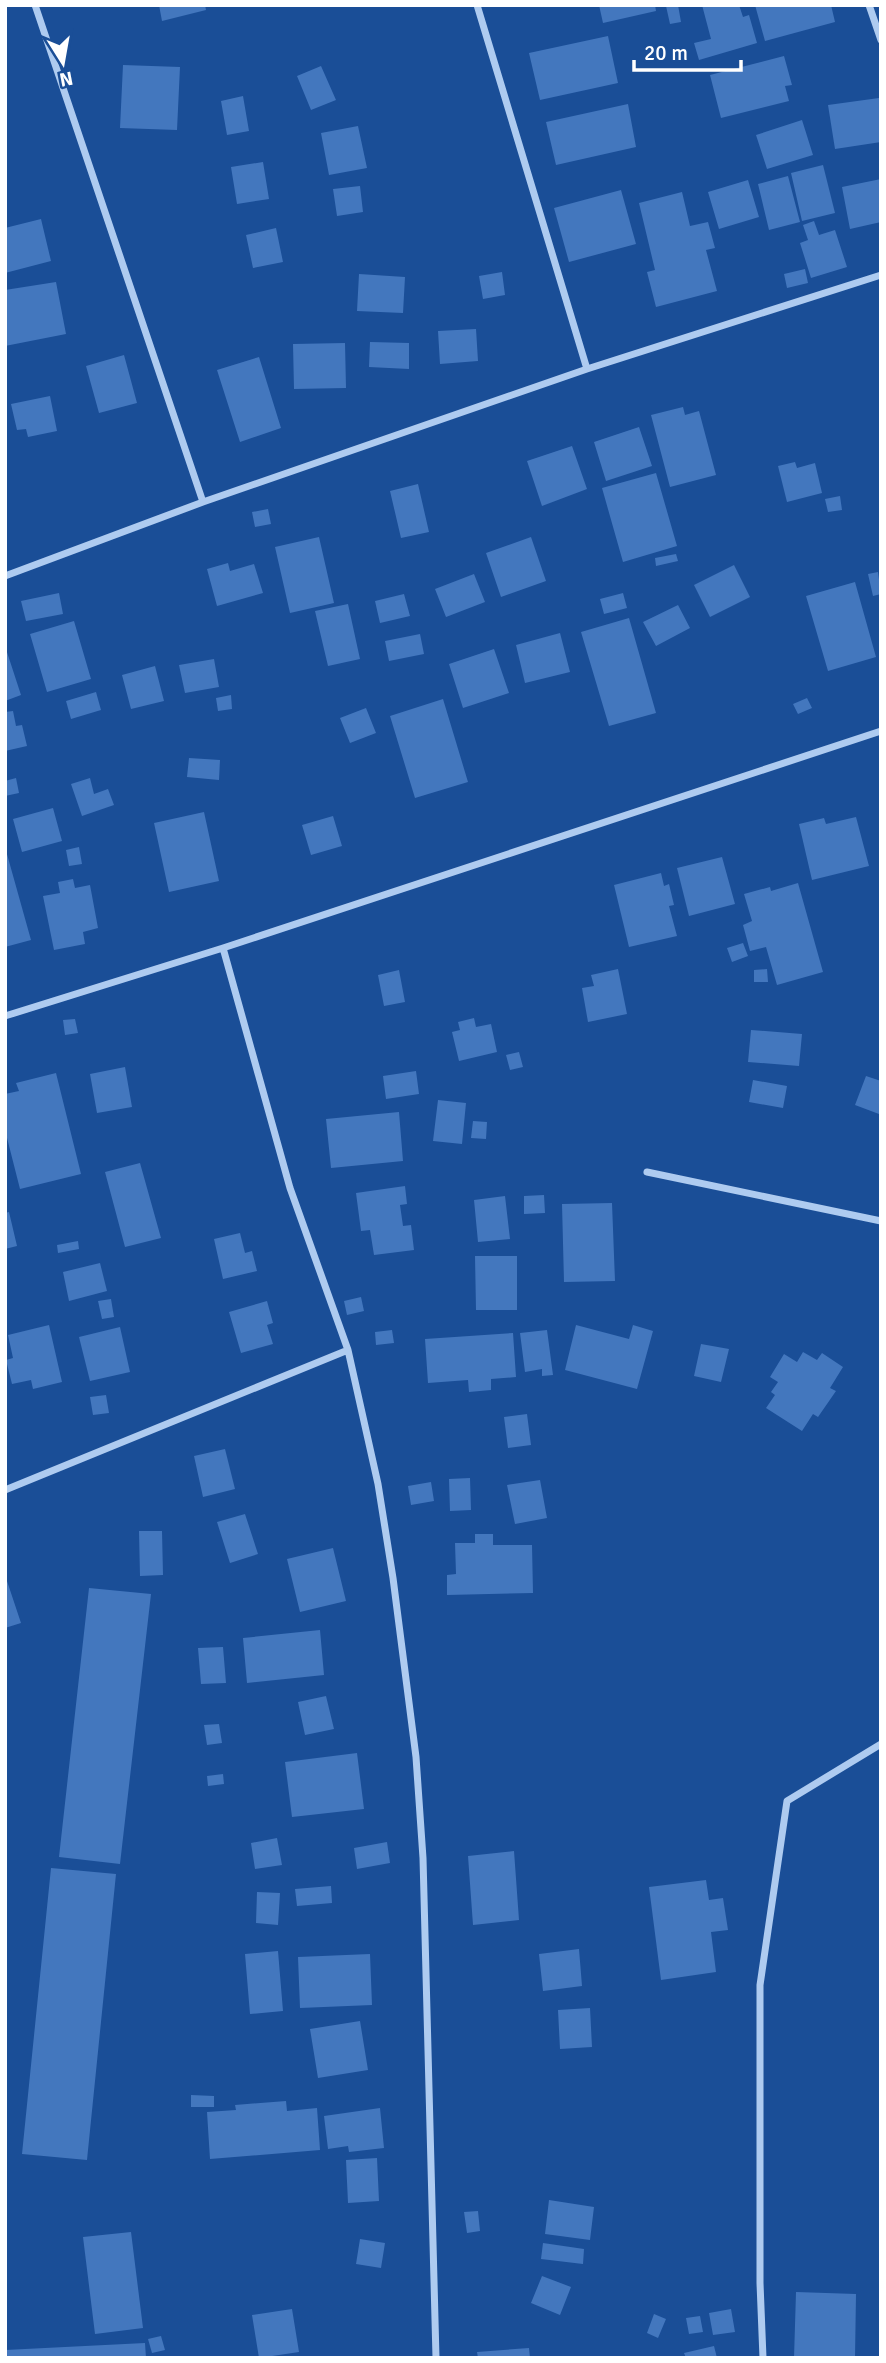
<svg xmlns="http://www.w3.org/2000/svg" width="886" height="2363" font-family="Signika,sans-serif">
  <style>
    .building { fill: #4377be }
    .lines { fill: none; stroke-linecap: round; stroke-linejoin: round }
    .minor { stroke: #aecbf0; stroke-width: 7 }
  </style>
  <rect width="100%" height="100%" fill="#1a4e97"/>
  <path class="building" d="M159 5H205L206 10 162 21Z
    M599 5H655L656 11 603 23Z
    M678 5 681 22 670 24 666 6Z
    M702 5H739L743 17 749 15 757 43 699 60 694 43 711 39Z
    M755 5H831L835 22 765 41Z
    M608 36 618 83 540 100 529 53Z
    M784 56 792 85 785 86 789 101 721 118 710 75Z
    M123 65 180 67 177 130 120 128Z
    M321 66 336 100 311 110 297 76Z
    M243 96 249 131 227 135 221 101Z
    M879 98 881 142 835 149 828 105Z
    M628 104 636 147 556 165 546 122Z
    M802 120 813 155 767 169 756 135Z
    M358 126 367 168 329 175 321 133Z
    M263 162 269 199 237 204 231 167Z
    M823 165 835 213 802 221 791 173Z
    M788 176 800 222 769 230 758 184Z
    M881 179V222L850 229 842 187Z
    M748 180 759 217 719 229 708 192Z
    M360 186 363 212 337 216 333 189Z
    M621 190 636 244 569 262 554 208Z
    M682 192 690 226 708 222 715 248 706 250 717 291 656 307 647 272 655 270 639 203Z
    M41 219 51 261 5 273V228Z
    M814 221 819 235 835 230 847 267 811 278 800 243 808 240 803 225Z
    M276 228 283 262 253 268 246 235Z
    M805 269 808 283 787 288 784 274Z
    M502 272 505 295 483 299 479 276Z
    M359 274 405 277 403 313 357 311Z
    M56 282 66 334 5 346V290Z
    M476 329 478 361 440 364 438 331Z
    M370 342 409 343V369L369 367Z
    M345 343 346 388 294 389 293 344Z
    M124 355 137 403 99 413 86 366Z
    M259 357 281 428 240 442 217 370Z
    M50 396 57 431 28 437 26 429 17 430 11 404Z
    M683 407 685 415 699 411 716 475 670 487 651 415Z
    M639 427 652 466 606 481 594 442Z
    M572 446 587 489 542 506 527 461Z
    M795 462 797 468 815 463 822 493 787 502 778 466Z
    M656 473 677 546 623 562 602 488Z
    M418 484 429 532 401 538 390 491Z
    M840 496 842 510 828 512 825 499Z
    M268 509 271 524 255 527 252 512Z
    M319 537 334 603 290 613 275 547Z
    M531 537 546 581 501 597 486 553Z
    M676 554 678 561 656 566 655 558Z
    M228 563 230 571 254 564 263 593 217 606 207 569Z
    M734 565 750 597 710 617 694 585Z
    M878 572 881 594 873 596 868 574Z
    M474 574 485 602 446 617 435 589Z
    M855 582 876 657 828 671 806 596Z
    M59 593 63 614 26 621 21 601Z
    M623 593 627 608 604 614 600 599Z
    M404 594 410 616 380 623 375 601Z
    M348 604 360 659 328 666 315 611Z
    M678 605 690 628 656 646 643 622Z
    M629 618 656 713 609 726 581 632Z
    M74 621 91 679 47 692 30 634Z
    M560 633 570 672 525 683 516 645Z
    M420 634 424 654 389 661 385 641Z
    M5 646 21 695 5 701Z
    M494 649 509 693 463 708 449 664Z
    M214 659 219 687 185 693 179 665Z
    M155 666 164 701 131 709 122 675Z
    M96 692 101 710 71 719 66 701Z
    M231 695 232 709 218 711 216 698Z
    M807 698 812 708 798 714 793 704Z
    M443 699 468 782 415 798 390 716Z
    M366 708 376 733 350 743 340 718Z
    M13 711 16 726 22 725 27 746 5 751V712Z
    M189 758 220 760 219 780 187 777Z
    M16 778 19 793 5 796V781Z
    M90 778 94 794 108 789 114 805 82 816 71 784Z
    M53 808 62 841 22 852 13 819Z
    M204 812 219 881 169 892 154 823Z
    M333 816 342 846 311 855 302 825Z
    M856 817 869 866 812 880 799 824 824 818 826 824Z
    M5 847 31 940 5 947Z
    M79 847 82 864 69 866 66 850Z
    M722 857 735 904 689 916 677 868Z
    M661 873 664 886 669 884 674 905 669 906 677 936 629 947 614 885Z
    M73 879 75 888 90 885 98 928 83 932 85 944 54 950 43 896 60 893 58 882Z
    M798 883 823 972 777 985 766 947 750 951 743 925 752 921 744 894 770 887 771 891Z
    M743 943 748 956 732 962 727 948Z
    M618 969 627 1014 588 1022 582 988 594 986 591 975Z
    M767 969 768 982H754V970Z
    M399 970 405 1002 384 1006 378 975Z
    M474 1018 476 1027 491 1024 497 1052 459 1061 452 1032 460 1030 458 1022Z
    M75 1019 78 1033 65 1035 63 1020Z
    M751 1030 802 1034 799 1066 748 1062Z
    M519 1052 523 1067 510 1070 506 1055Z
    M125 1067 132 1107 97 1113 90 1074Z
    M416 1071 419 1094 386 1099 383 1076Z
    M56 1073 81 1174 20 1189 5 1130V1094L19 1091 16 1083Z
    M866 1076 881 1081 879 1114 855 1105Z
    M753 1080 787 1086 783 1108 749 1102Z
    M438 1100 466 1103 462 1144 433 1141Z
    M399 1112 403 1161 331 1168 326 1119Z
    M473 1121 487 1122 486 1139 471 1138Z
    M140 1163 161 1238 125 1247 105 1172Z
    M405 1186 407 1204 400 1205 403 1226 411 1225 414 1250 374 1255 370 1230 361 1231 356 1193Z
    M544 1195 545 1213 524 1214V1196Z
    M505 1196 510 1239 478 1242 474 1200Z
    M612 1203 615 1281 564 1282 562 1204Z
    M9 1212 17 1246 5 1249V1213Z
    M240 1233 245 1253 252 1251 257 1271 223 1279 214 1239Z
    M78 1241 79 1249 58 1253 57 1245Z
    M475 1256H517V1310H476Z
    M100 1263 107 1291 69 1301 63 1272Z
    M361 1297 364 1311 347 1315 344 1301Z
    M111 1299 114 1317 102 1319 98 1301Z
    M267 1301 273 1323 267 1325 273 1344 241 1353 229 1312Z
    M49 1325 62 1382 33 1389 31 1380 12 1384 6 1360 13 1358 8 1335Z
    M576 1325 629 1339 633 1325 653 1331 637 1389 565 1370Z
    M120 1327 130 1372 90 1381 79 1337Z
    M392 1330 394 1343 376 1345 375 1332Z
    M547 1330 553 1375 542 1376V1369L525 1372 520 1333Z
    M513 1333 516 1377 491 1379V1390L469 1392 468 1380 428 1383 425 1339Z
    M701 1344 729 1349 721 1382 694 1376Z
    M803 1352 817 1360 822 1353 843 1367 830 1388 836 1391 818 1417 813 1414 802 1431 766 1408 775 1395 771 1392 778 1382 770 1377 784 1354 797 1362Z
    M106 1395 109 1413 93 1415 90 1397Z
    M527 1414 531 1445 508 1448 504 1417Z
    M225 1449 235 1489 203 1497 194 1456Z
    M470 1478 471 1510 450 1511 449 1479Z
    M540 1480 547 1518 515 1524 507 1485Z
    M431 1482 434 1501 411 1505 408 1486Z
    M245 1514 258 1554 230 1563 217 1522Z
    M139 1531H162L163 1575 140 1576Z
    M475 1534H493V1545H532L533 1593 447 1595V1575L456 1574 455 1543H475Z
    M333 1548 346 1601 300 1612 287 1559Z
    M5 1575 21 1623 5 1628Z
    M89 1588 151 1594 120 1864 59 1857Z
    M320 1630 324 1675 247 1683 243 1638Z
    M223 1647 226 1683 201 1684 198 1648Z
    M326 1696 334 1729 305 1735 298 1702Z
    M219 1724 222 1743 207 1745 204 1725Z
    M357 1753 364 1809 292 1817 285 1762Z
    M223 1774 224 1784 208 1786 207 1776Z
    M277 1838 282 1865 255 1869 251 1843Z
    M387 1842 390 1863 357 1869 354 1848Z
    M514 1851 519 1920 473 1925 468 1856Z
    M51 1868 116 1874 87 2160 22 2154Z
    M706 1880 709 1900 723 1898 728 1930 711 1932 716 1972 661 1980 649 1887Z
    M331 1886 332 1903 297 1906 295 1889Z
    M257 1892 280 1893 278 1925 256 1923Z
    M579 1949 582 1986 543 1991 539 1954Z
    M278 1951 283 2011 250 2014 245 1954Z
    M370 1954 372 2005 300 2008 298 1957Z
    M590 2008 592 2047 560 2049 558 2010Z
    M360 2021 368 2070 318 2078 310 2029Z
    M191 2095 214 2096V2107H191Z
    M286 2101 287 2111 317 2108 320 2150 210 2159 207 2112 236 2110 235 2105Z
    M380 2108 384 2148 349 2152 348 2146 328 2149 324 2116Z
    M377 2158 379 2201 348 2203 346 2160Z
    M549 2200 594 2207 590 2240 545 2234Z
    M478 2211 480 2231 467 2233 464 2212Z
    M131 2232 143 2328 95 2334 83 2237Z
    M360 2239 385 2243 381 2268 356 2264Z
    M543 2243 584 2249 583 2264 541 2259Z
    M542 2276 571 2287 560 2315 531 2303Z
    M796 2292 856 2294 855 2358H794Z
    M292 2309 299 2352 259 2358 252 2315Z
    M731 2309 735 2332 713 2335 709 2313Z
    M654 2314 666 2319 658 2338 647 2333Z
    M700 2316 703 2332 689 2334 686 2318Z
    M161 2336 165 2350 152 2353 148 2339Z
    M145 2343 146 2358H5V2350Z
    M714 2346 717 2358H686L684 2353Z
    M529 2348 530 2358H478L477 2352Z"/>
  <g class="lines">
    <path class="minor" d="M35 5 203 502
      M477 5 587 369
      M869 5 881 40
      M5 576 203 502 587 369 881 275
      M223 948 290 1188 348 1350 378 1484 393 1578 416 1757 423 1858 436 2358
      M5 1016 223 948 881 731
      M647 1172 881 1221
      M5 1490 348 1350
      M763 2358 760 2283V1985L787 1801 881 1744"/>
  </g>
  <rect width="886" height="2363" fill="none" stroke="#ffffff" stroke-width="14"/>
  <g transform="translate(63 63) rotate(169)" stroke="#1a4e97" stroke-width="5" paint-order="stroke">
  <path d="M0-5L12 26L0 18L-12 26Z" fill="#ffffff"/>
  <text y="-10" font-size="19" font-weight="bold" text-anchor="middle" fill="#ffffff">N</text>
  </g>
  <path d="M634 60v10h107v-10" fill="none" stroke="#ffffff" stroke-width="3.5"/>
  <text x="644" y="60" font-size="21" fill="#ffffff" stroke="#1a4e97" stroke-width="5" paint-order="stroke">20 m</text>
</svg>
